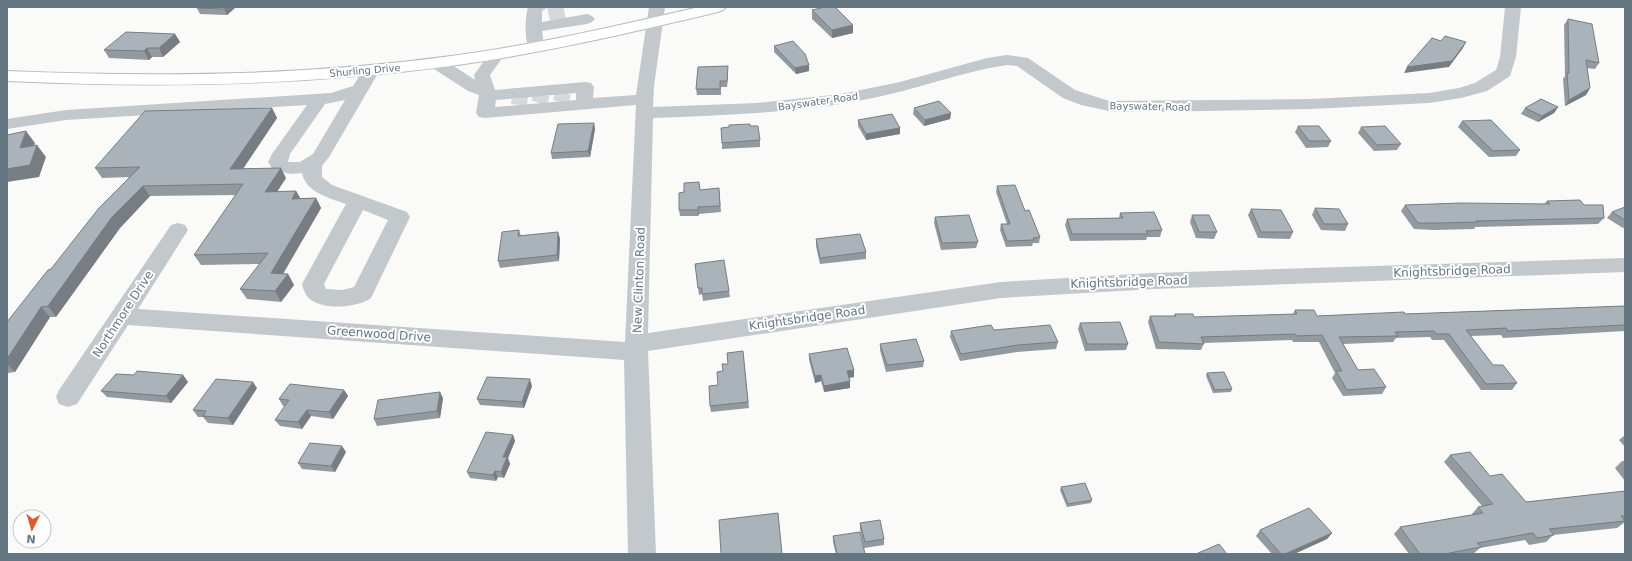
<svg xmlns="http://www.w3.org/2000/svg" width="1632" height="561" font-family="'DejaVu Sans',sans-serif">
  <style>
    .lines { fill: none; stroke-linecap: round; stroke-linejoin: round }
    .minor-tunnel { stroke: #d5d9db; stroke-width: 16; stroke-dasharray: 16 8; stroke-linecap: butt }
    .major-casing { stroke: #b5babe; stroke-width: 2 }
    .minor { fill: #c3c8cc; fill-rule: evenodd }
    .major { fill: #fff; fill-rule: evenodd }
    .wall { fill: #929a9f }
    .shaded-wall { fill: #777d82 }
    .building { fill: #aab3b9; stroke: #777d82 }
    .labels { text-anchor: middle; stroke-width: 4; stroke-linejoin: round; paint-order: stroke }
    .far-street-label { font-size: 10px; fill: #657683; stroke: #fff }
    .street-label { font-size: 12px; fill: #657683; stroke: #fff }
  </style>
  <rect width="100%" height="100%" fill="#fafaf8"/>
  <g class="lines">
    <path class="minor-tunnel" d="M549 16 567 12
      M561 102 563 93
      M539 103 542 94
      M519 105 520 96"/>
    <defs>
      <path id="major" d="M699 7H726L723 10 718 12C629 33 540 54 450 66 301 86 156 88 7 81V71C156 77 303 76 451 56 535 45 617 26 699 7Z"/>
    </defs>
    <use href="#major" class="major-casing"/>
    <path class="minor" d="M528 7H548L542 11V22L587 14 592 16 595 19 592 22 587 24 542 31 544 47 542 50 536 52 530 50C524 41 525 18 528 7Z
      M649 7H665L654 86 653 107 757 103 841 94 900 82 987 58 1007 55 1028 58 1075 90 1109 101 1311 99 1429 93 1459 88 1475 83 1496 70 1500 57 1505 7H1521L1516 57 1510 76 1487 91 1461 98 1429 103 1311 109 1149 112 1109 111 1081 105 1063 98 1017 66 1007 65C960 72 915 90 868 99 797 113 725 115 653 118L648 333 1001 282 1153 273 1625 258V272L1153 289 1001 298 648 351 656 554H628L624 360 128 325 77 404 68 407 59 404 56 397 59 390 171 225 178 223 185 225 188 230 138 309 625 342 636 105 485 118 479 117 476 113 479 95 468 91 431 67 429 63 431 59 437 58 443 59 475 80 474 75 491 51 497 49 503 51 505 54 490 75 495 90 585 82 591 83 594 87 593 98 636 95ZM576 93V100L495 107 496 100Z
      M372 65 378 66 380 70 329 157 322 166V177L332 185 407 212 410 217 371 298C356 308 326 310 311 300 306 297 303 289 302 284L346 204C330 198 306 193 302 173L291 174 273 170 268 162 272 154 307 105 66 120 7 129V119L66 110 331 93 353 86 366 66ZM345 100 313 154 300 162H288L290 154 325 104ZM363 210 388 220 354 287 342 290 326 289 324 284Z"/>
    <use href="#major" class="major"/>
  </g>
  <path class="wall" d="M236 7 227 15 200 14 197 8Z
    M812 10 853 33 832 38 812 19Z
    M1568 19 1599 63 1595 69 1587 68 1590 88 1586 95 1565 106 1563 79 1565 76 1564 25Z
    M175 34 180 42 163 57H152L149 60 109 58 104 50Z
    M774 46 809 71 796 74 774 52Z
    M728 72 727 87H721V95H697L696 89Z
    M1558 107 1554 113 1538 122 1521 114 1525 108Z
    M272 108 277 118 243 169 286 178 277 192 296 191 300 198H316L321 208 283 274H288L294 285 281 302 247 299 240 289 260 264 201 265 194 255 236 195 150 196 120 228 56 317H50L15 372 8 373 7 374V322L129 177 102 178 95 168Z
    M914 108 951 113 950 119 924 126 913 114Z
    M858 120 900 128V134L866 140 858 126Z
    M1462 121 1520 150 1516 156 1489 157 1458 127Z
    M594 123 595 129 590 157 552 159 551 153Z
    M750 126 760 140V147L722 149V143Z
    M1298 126 1331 141 1328 147 1306 148 1295 132Z
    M1361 127 1401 144 1397 150 1374 151 1358 133Z
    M997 186 1025 211 1040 237 1039 243H1033L1032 246 1006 247 1000 230 1001 224H1007L996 192Z
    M719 188 721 212 699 214 698 216H680L679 210 684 192 700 190Z
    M1547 201 1584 205 1604 218 1598 224 1475 227 1474 229 1434 230 1414 229 1401 211 1405 205 1544 204Z
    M1625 207V227L1623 228 1607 218 1612 212Z
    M1315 208 1348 224 1345 231 1321 230 1312 215Z
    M1251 209 1293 232 1290 239 1258 238 1248 215Z
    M1120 213 1162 230 1160 237H1147L1146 240 1070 241 1065 225 1067 219 1119 218Z
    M1192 215 1217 232 1214 239 1196 238 1190 222Z
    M935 217 978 242 976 248 941 250 934 223Z
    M519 230 521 236 558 232 560 239 559 261 500 268 498 261Z
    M816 239 866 252V259L820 264 816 246Z
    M695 264 729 291 730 297 703 301 702 294 699 295Z
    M1625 306V331L1503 338 1501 335 1471 336 1493 365 1517 383 1512 390H1481L1444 340H1432L1430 337 1396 338 1393 342 1343 344 1358 370 1386 387 1382 394 1343 396 1332 378 1335 373 1319 342H1293L1292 340 1204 343 1201 350 1156 349 1148 322 1150 316H1174L1175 314 1194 317 1293 314 1295 310 1317 316 1405 314Z
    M1080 323 1128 344 1126 350 1085 351 1078 329Z
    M994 330 1058 342 1056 349 1017 352 960 361 950 337 951 331Z
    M880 344 924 361 923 367 886 372 880 350Z
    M743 351 749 408 711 412 710 406 723 371 728 364Z
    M809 354 854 370V377L849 378 850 388 824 392 821 381 815 383 809 360Z
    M1207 373 1232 389 1231 392 1213 393 1206 376Z
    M134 375H183L188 382 171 403 107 397 101 391Z
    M532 386 524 408 480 405 477 399Z
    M257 388 233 425 208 423 203 417H198L193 410Z
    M344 390 348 396 333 419 311 416 302 429 280 426 275 420 285 406H283L279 399Z
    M443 398 440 418 377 426 374 419Z
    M513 435 515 441 508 458 510 464 504 478 498 477 496 481 470 478 467 472Z
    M1625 435V447L1619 440Z
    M346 452 335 472 302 469 298 463Z
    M1450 455 1490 476 1526 502 1625 491V522L1617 528 1553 535 1546 542 1529 545 1525 540 1480 548 1473 554H1409L1394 534 1400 527 1472 515V514L1478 507 1482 506 1444 462Z
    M1622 461H1625V481L1615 468Z
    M1061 487 1092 500 1091 503 1067 507 1060 490Z
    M860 523 884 539V545L864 548 860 529Z
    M1260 530 1332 533 1327 539 1294 554H1272L1256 536Z
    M833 536 865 554H836L833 542Z"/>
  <path class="shaded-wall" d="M227 7H236L227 15 224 9Z
    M853 25V33L832 38V30Z
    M175 34 180 42 163 57 159 48Z
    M1466 42 1463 48 1449 67 1404 73 1407 67Z
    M147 48 152 57 149 60 144 51Z
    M809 65V71L796 74 795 68Z
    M728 66V72L727 87V81Z
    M1590 88 1586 95 1565 106 1569 100Z
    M1558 107 1554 113 1538 122 1542 116Z
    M272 108 277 118 236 179 230 169Z
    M951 113 950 119 924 126 925 120Z
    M594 123 595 129 590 157 588 151Z
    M900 128V134L866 140V134Z
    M26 131 35 143 29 160 20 148Z
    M37 145 46 157 39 177 7 182V169Z
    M281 168 286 178 270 202 265 192Z
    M143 186 150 196 120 228 56 317 48 306 112 217Z
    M296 191 302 201 292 199Z
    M316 198 321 208 277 284 271 273Z
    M698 207 699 214 698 216Z
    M558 232 560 239 559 261 557 255Z
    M288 274 294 285 281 302 275 291Z
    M41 307 50 317 15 372 7 364V359Z
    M854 370V377L847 378V371Z
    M183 375 188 382 171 403 166 396Z
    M821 375V381L815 383V376Z
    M530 379 532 386 524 408 522 402Z
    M850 381V388L824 392V386Z
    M253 382 257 388 233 425 228 418Z
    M344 390 348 396 333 419 329 412Z
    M440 392 443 398 440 418 437 411Z
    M307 410 311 416 302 429 298 422Z
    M513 435 515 441 508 458 510 464 504 478 501 472 503 457Z
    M342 446 346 452 335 472 331 466Z
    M495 471 498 477 496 481 493 475Z
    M1332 533 1327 539 1294 554H1285Z"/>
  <path class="building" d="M198 7H227L224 9 197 8Z
    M825 7H835L853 25 832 30 812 10Z
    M1568 19 1592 24 1599 63 1586 60 1590 88 1569 100 1567 73H1569Z
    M126 32 175 34 159 48H147L144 51 104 50Z
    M1445 36 1466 42 1452 61 1407 67 1432 38 1441 41Z
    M793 41 805 54 809 65 795 68 774 46Z
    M728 66 727 81H720V89H696L698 67Z
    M1541 99 1558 107 1542 116 1525 108Z
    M939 101 951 113 925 120 914 108Z
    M272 108 230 169 281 168 265 192 296 191 292 199 316 198 271 273 288 274 275 291 240 289 268 253 194 255 243 184 143 186 112 217 48 306 41 307 7 359V322L48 270 51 269 99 208 140 167 95 168 145 111Z
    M892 114 900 128 866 134 858 120Z
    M1491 120 1520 150 1493 151 1462 121Z
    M594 123 588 151 551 153 558 124Z
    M750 124V126H758L760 140 722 143 721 128 729 127V125Z
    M1298 126H1319L1331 141H1309Z
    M1385 126 1401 144 1377 145 1361 127Z
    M26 131 20 148 37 145 30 165 7 169V135Z
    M699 182 700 190 719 188 720 206 698 207V210H679V193L684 192V183Z
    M1015 185 1025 211 1029 210 1040 237 1033 238 1034 240 1007 241 1001 224H1010L997 186Z
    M1580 200 1584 205H1603L1604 218 1476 221 1478 222 1438 223H1418L1405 205 1461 203 1550 204 1547 201Z
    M1625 207V220L1612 212Z
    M1315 208 1339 209 1348 224H1324Z
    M1251 209 1281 210 1293 232H1261Z
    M1154 212 1162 230 1146 231 1148 234H1072L1067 219 1123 218 1120 213Z
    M969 215 978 242 942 243 935 217Z
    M1192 215H1209L1217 232H1199Z
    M519 230 518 236 558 232 557 255 498 261 502 232Z
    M860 234 866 252 820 258 816 239Z
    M724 260 729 291 702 294V288H698L695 264Z
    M1625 306V325L1508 331 1506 328 1466 330 1493 365H1503L1517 383 1486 384 1449 334H1436L1434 331 1395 332 1398 336 1339 337 1358 370 1374 369 1386 387 1347 390 1336 371H1342L1322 335 1296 336 1295 334 1201 337 1204 344 1159 342 1150 316H1176L1175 314H1193L1194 317 1297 314 1295 310H1314L1317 316 1404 312 1405 314Z
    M1120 322 1128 344H1087L1080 323Z
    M991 325 994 330 1050 325 1058 342 1018 345 961 354 951 331Z
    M916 339 924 361 887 365 880 344Z
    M847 348 854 370 847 371 850 381 824 386 821 375 815 376 809 354Z
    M743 351 748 402 710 406 709 386 718 385 717 372 723 371 722 364H728L727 353Z
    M137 371 183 375 166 396 101 391 116 374 134 375Z
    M1224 372 1232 389 1215 390 1207 373Z
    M487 377 530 379 522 402 477 399Z
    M216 379 253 382 228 418 203 416 206 411 193 410Z
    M290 384 344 390 329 412 307 410 298 422 275 420 289 400 279 399Z
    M440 392 437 411 374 419 378 400Z
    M486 432 513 435 503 457H507L501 472 495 471 493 475 467 472Z
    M310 443 342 446 331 466 298 463Z
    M1470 452 1490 476 1502 474 1526 502 1625 491V516H1621L1625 521 1549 529 1554 535 1537 538 1533 533 1477 543 1481 547 1449 553V554H1420L1400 527 1483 513 1478 507 1493 504 1450 455Z
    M1085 483 1092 500 1068 504 1061 487Z
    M1309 508 1332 533 1285 554H1281L1260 530Z
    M778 513 782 554H721L719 520Z
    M880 520 884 539 865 542 860 523Z
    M860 532 865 554H837L833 536Z
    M1219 544 1227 554H1196Z"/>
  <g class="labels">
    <g class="far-street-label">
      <text transform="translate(365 70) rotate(-5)" y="4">Shurling Drive</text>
      <text transform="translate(818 101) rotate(-8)" y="4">Bayswater Road</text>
      <text transform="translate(1150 106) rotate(1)" y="4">Bayswater Road</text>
    </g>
    <g class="street-label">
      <text transform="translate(1452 271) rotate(-2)" y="4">Knightsbridge Road</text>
      <text transform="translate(639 280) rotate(-88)" y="4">New Clinton Road</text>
      <text transform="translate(1129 282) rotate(-2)" y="4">Knightsbridge Road</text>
      <text transform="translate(123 314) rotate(-57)" y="4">Northmore Drive</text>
      <text transform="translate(807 318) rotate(-8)" y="4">Knightsbridge Road</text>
      <text transform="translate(379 334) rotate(4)" y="4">Greenwood Drive</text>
    </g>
  </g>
  <rect width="1632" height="561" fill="none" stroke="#657683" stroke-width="16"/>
  <g transform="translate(32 529) rotate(185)"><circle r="19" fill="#ffffff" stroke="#c1c8cd"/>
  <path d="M0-3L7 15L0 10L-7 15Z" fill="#e4572e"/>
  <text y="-6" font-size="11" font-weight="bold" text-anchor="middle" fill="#657683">N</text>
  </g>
</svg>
